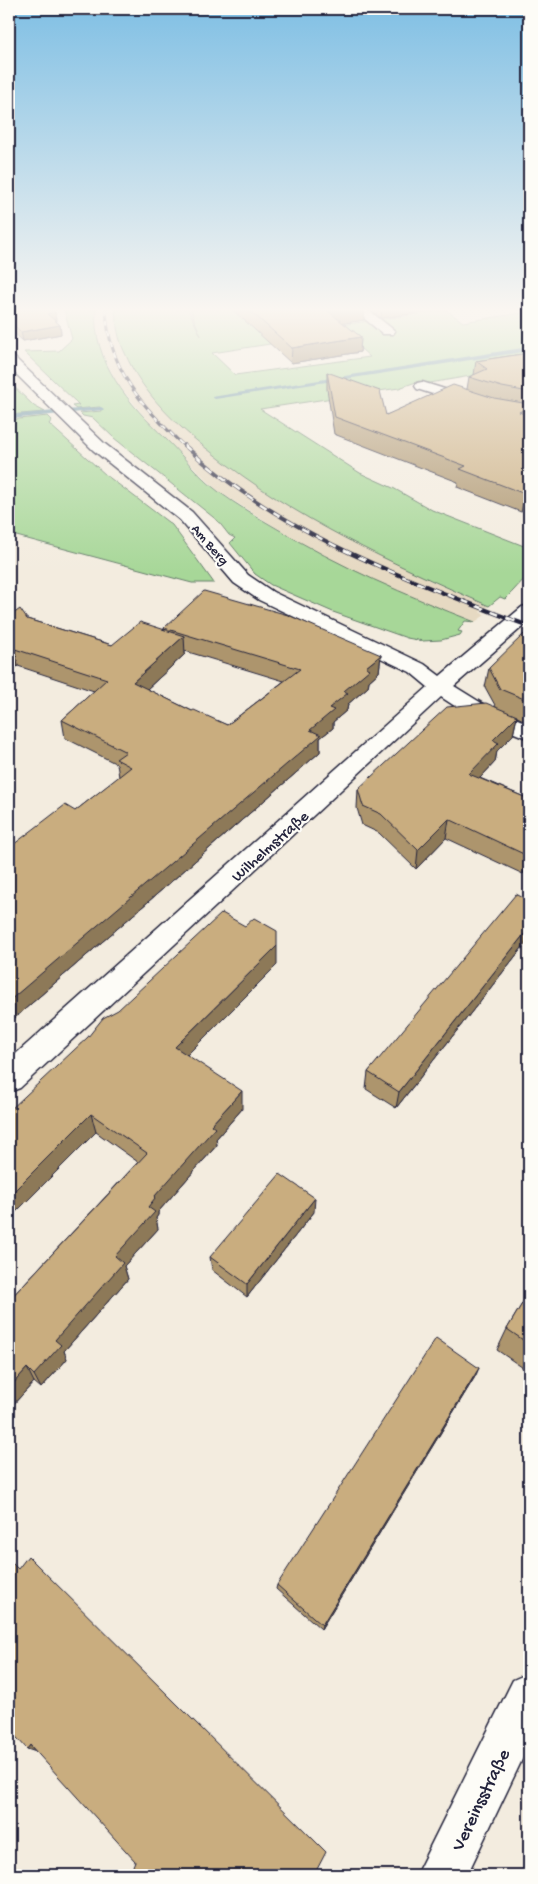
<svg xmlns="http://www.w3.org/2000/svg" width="538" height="1884" font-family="'Gochi Hand',sans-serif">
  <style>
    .built { fill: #e6d9c2 }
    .green { fill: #a7d798; stroke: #647c6a; fill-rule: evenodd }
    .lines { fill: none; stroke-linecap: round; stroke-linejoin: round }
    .stream { fill: #5b8a9d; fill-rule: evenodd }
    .minor-casing { stroke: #22223b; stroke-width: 3 }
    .minor { fill: #fdfcf7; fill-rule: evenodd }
    .rail-far2-casing { stroke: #22223b; stroke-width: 3 }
    .rail-far1-casing { stroke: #22223b; stroke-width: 4 }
    .rail-casing { stroke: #22223b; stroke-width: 4.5 }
    .rail-far2 { stroke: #fdfcf7; stroke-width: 2; stroke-dasharray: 5.5; stroke-linecap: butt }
    .rail-far1 { stroke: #fdfcf7; stroke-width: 2.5; stroke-dasharray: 8; stroke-linecap: butt }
    .rail { stroke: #fdfcf7; stroke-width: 3; stroke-dasharray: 9; stroke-linecap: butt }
    .wall { fill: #ad956d; stroke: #22223b; fill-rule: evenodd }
    .shaded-wall { fill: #8d7959; stroke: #22223b }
    .building { fill: #c9ad7f; stroke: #22223b }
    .labels { text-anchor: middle; stroke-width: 4.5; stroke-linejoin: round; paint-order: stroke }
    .far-street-label { font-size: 14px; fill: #22223b; stroke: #fdfcf7 }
    .street-label { font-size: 16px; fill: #22223b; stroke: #fdfcf7 }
    .near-street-label { font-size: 19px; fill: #22223b; stroke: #fdfcf7 }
  </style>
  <rect width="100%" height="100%" fill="#f3ecdf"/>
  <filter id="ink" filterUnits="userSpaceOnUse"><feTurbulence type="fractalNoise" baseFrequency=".02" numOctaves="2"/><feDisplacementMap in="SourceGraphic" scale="10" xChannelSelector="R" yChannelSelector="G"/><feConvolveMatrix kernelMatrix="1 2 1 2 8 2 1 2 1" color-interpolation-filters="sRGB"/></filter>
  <g filter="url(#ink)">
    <path class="built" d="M96 309H115L117 329 427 579 489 606 480 612 485 615 475 622 401 593 315 552 218 491 154 428 116 382 99 346 95 321Z"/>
    <path class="green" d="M64 309H96C91 361 130 405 165 438 183 456 199 477 219 492 237 505 257 517 276 528 340 567 406 595 475 622L465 621 458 631 462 632 460 635 441 640 423 641 407 638 333 612 271 585 255 574 230 543 235 538 229 535 218 521 114 438 93 418 83 416 80 413 101 411 100 407 76 409 72 406 79 405 24 352 59 351 72 339Z
      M115 309H188L201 336 190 309H233L292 332 446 310 463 322 529 312V366L424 384 419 381 399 388 260 409 360 473 393 488 432 510 529 548V575C520 582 514 591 505 599L500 597 489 606C391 563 295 519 211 452 177 426 142 393 125 353 118 339 116 324 115 309ZM328 335 350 339 370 357 235 375 212 353Z
      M9 382 34 406 45 412 9 415Z
      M48 416 52 420 49 424 106 475 172 525 214 583H192L9 534V420Z"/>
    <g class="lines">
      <path class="stream" d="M529 347V351L215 399 212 397Z
        M101 407 104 409 103 410 9 419V415Z"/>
      <defs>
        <path id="minor" d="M353 309H367L395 331 393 334H383Z
          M9 356 14 357 105 444 192 512 248 575 273 592 424 664 440 676 522 607 529 605V621L454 686 483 704 529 724V739L467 714 441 697 20 1088 9 1092V1060L428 687 410 672 259 600 234 583 180 520 93 450 9 367Z
          M422 382 499 406 529 411V420L492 413 417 389 415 386 417 383Z
          M529 1673V1745L467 1875H416L513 1680Z"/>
      </defs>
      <use href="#minor" class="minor-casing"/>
      <use href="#minor" class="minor"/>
      <defs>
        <path id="rail-far2" d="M106 309C108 370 143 407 185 447"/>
        <path id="rail-far1" d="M184 445C275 530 396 575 510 619"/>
        <path id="rail" d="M507 618 529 626"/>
      </defs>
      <use href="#rail-far2" class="rail-far2-casing"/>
      <use href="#rail-far1" class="rail-far1-casing"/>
      <use href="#rail" class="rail-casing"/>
      <use href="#rail-far2" class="rail-far2"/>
      <use href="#rail-far1" class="rail-far1"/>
      <use href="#rail" class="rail"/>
    </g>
    <path class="wall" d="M9 309 55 312 56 321 60 325 61 334 23 341 12 331 9 332Z
      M232 309H364V320L343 323 361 337 360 352 291 363Z
      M370 309H444L381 318Z
      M529 353V507L521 512 457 487 458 482 334 434 327 389V372L386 415 467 389 469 377 474 375 476 361Z
      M9 617 27 619 112 645 164 630V628L381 655 379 672 369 681 368 687 348 704 347 710 333 722V728L320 738V752L9 1023V848L75 811 119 777 117 764 65 738 62 720 94 691 18 666 9 674ZM185 651 284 681 227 725 192 711 147 689 185 654Z
      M529 635V718L526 721 517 717 513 735 497 751 495 762 480 778 529 799V867L523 874 446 838 416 869 379 833 362 825 357 808 358 789 496 707 485 687 489 668Z
      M529 901V939L396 1108 366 1089 368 1072Z
      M277 965 187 1055 242 1109 216 1139 217 1145 158 1212V1215L156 1218 158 1229 124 1266 128 1279 64 1351 67 1359 41 1388 34 1382 9 1409V1300L138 1162 96 1132 9 1111Z
      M314 1212 247 1297 212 1270 210 1257Z
      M529 1292V1372L497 1350 507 1329Z
      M476 1375 321 1629 276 1589 277 1585Z"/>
    <path class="shaded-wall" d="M342 309H364V320L327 326 328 311Z
      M382 309H444L381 318Z
      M55 312 56 321 47 314Z
      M11 322 12 331 9 332V323Z
      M60 325 61 334 23 341 21 332Z
      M361 337 360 352 291 363 292 348Z
      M529 407V423L519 412Z
      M529 491V507L521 512 525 494Z
      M184 636 185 654 135 700 133 682Z
      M15 649 18 666 9 674V653Z
      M381 655 379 672 369 681 368 687 348 704 347 710 333 722V728L320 738V752L9 1023V1001L310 730 344 691 366 667Z
      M529 709V718L526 721Z
      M517 716 513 735 497 751 495 762 466 793 469 774 493 740Z
      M449 819 446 838 416 869 418 850Z
      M529 854V867L523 874 528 856Z
      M529 928V939L396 1108 399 1092Z
      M277 946V965L177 1065 175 1047Z
      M242 1091V1109L216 1139 217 1145 158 1212V1215L156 1218 158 1229 124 1266 128 1279 64 1351 67 1359 41 1388 34 1375 55 1340 115 1256 148 1207 154 1197 211 1125Z
      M91 1114 96 1132 9 1219V1196Z
      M315 1198 314 1212 247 1297V1284Z
      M27 1368 34 1382 9 1409V1388Z
      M479 1368 476 1375 321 1629 322 1625Z
      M30 1745 36 1752 27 1749Z"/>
    <path class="building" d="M9 309H51L55 312 47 314 60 325 21 332 11 322 9 323Z
      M248 309H342L328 311 361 337 292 348Z
      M529 353V392L502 387 469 377 487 369 476 361Z
      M327 372 380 391 386 415 453 385 494 398 529 404V407L519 412 529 416V491L525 494 460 469 466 466 335 417Z
      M204 591 288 615 381 655 366 667 370 669 344 691 348 693 329 708 334 710 310 730 321 735 9 1001V848L65 805 75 811 131 767 116 759 126 752 62 720 107 679 15 649 9 653V617L20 609 27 619 112 645 140 622 184 636 133 682 192 711 194 710 227 725 300 669 164 628Z
      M525 633 529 635V701L500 689 489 668Z
      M486 703 517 716 493 740 499 743 469 774 529 799V854L528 856 449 819 418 850 381 814 363 806 358 789 447 707Z
      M516 894 529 901V928L399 1092 368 1072Z
      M222 913 245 926 254 918 277 931V946L175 1047 242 1091 211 1125 215 1128 154 1197 155 1198 148 1207 155 1212 115 1256 123 1263 55 1340 61 1345 34 1375 27 1368 9 1388V1300L147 1153 91 1114 9 1196V1111L88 1037 103 1018 118 1010Z
      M280 1174 315 1198 247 1284 210 1257Z
      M529 1292V1344L507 1329Z
      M436 1338 479 1368 322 1625 277 1585Z
      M28 1556 326 1852 314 1875H141L133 1866 135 1861 30 1745 27 1749 9 1729V1560L18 1569Z"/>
  </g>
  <linearGradient id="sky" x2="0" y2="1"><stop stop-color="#7fbfe4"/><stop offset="0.54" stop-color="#faf6f1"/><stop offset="1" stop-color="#faf6f1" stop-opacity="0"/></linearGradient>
  <rect width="538" height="573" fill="url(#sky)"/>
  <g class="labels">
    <g class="far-street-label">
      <text transform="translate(211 544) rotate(49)" y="5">Am Berg</text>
    </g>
    <g class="street-label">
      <text transform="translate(269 845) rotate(-42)" y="6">Wilhelmstraße</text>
    </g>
    <g class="near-street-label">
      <text transform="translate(479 1799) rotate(-64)" y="7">Vereinsstraße</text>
    </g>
  </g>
  <rect width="538" height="1884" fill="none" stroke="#fdfcf7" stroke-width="30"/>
  <rect x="15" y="15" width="508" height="1854" fill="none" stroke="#22223b" stroke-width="2" filter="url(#ink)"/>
</svg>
